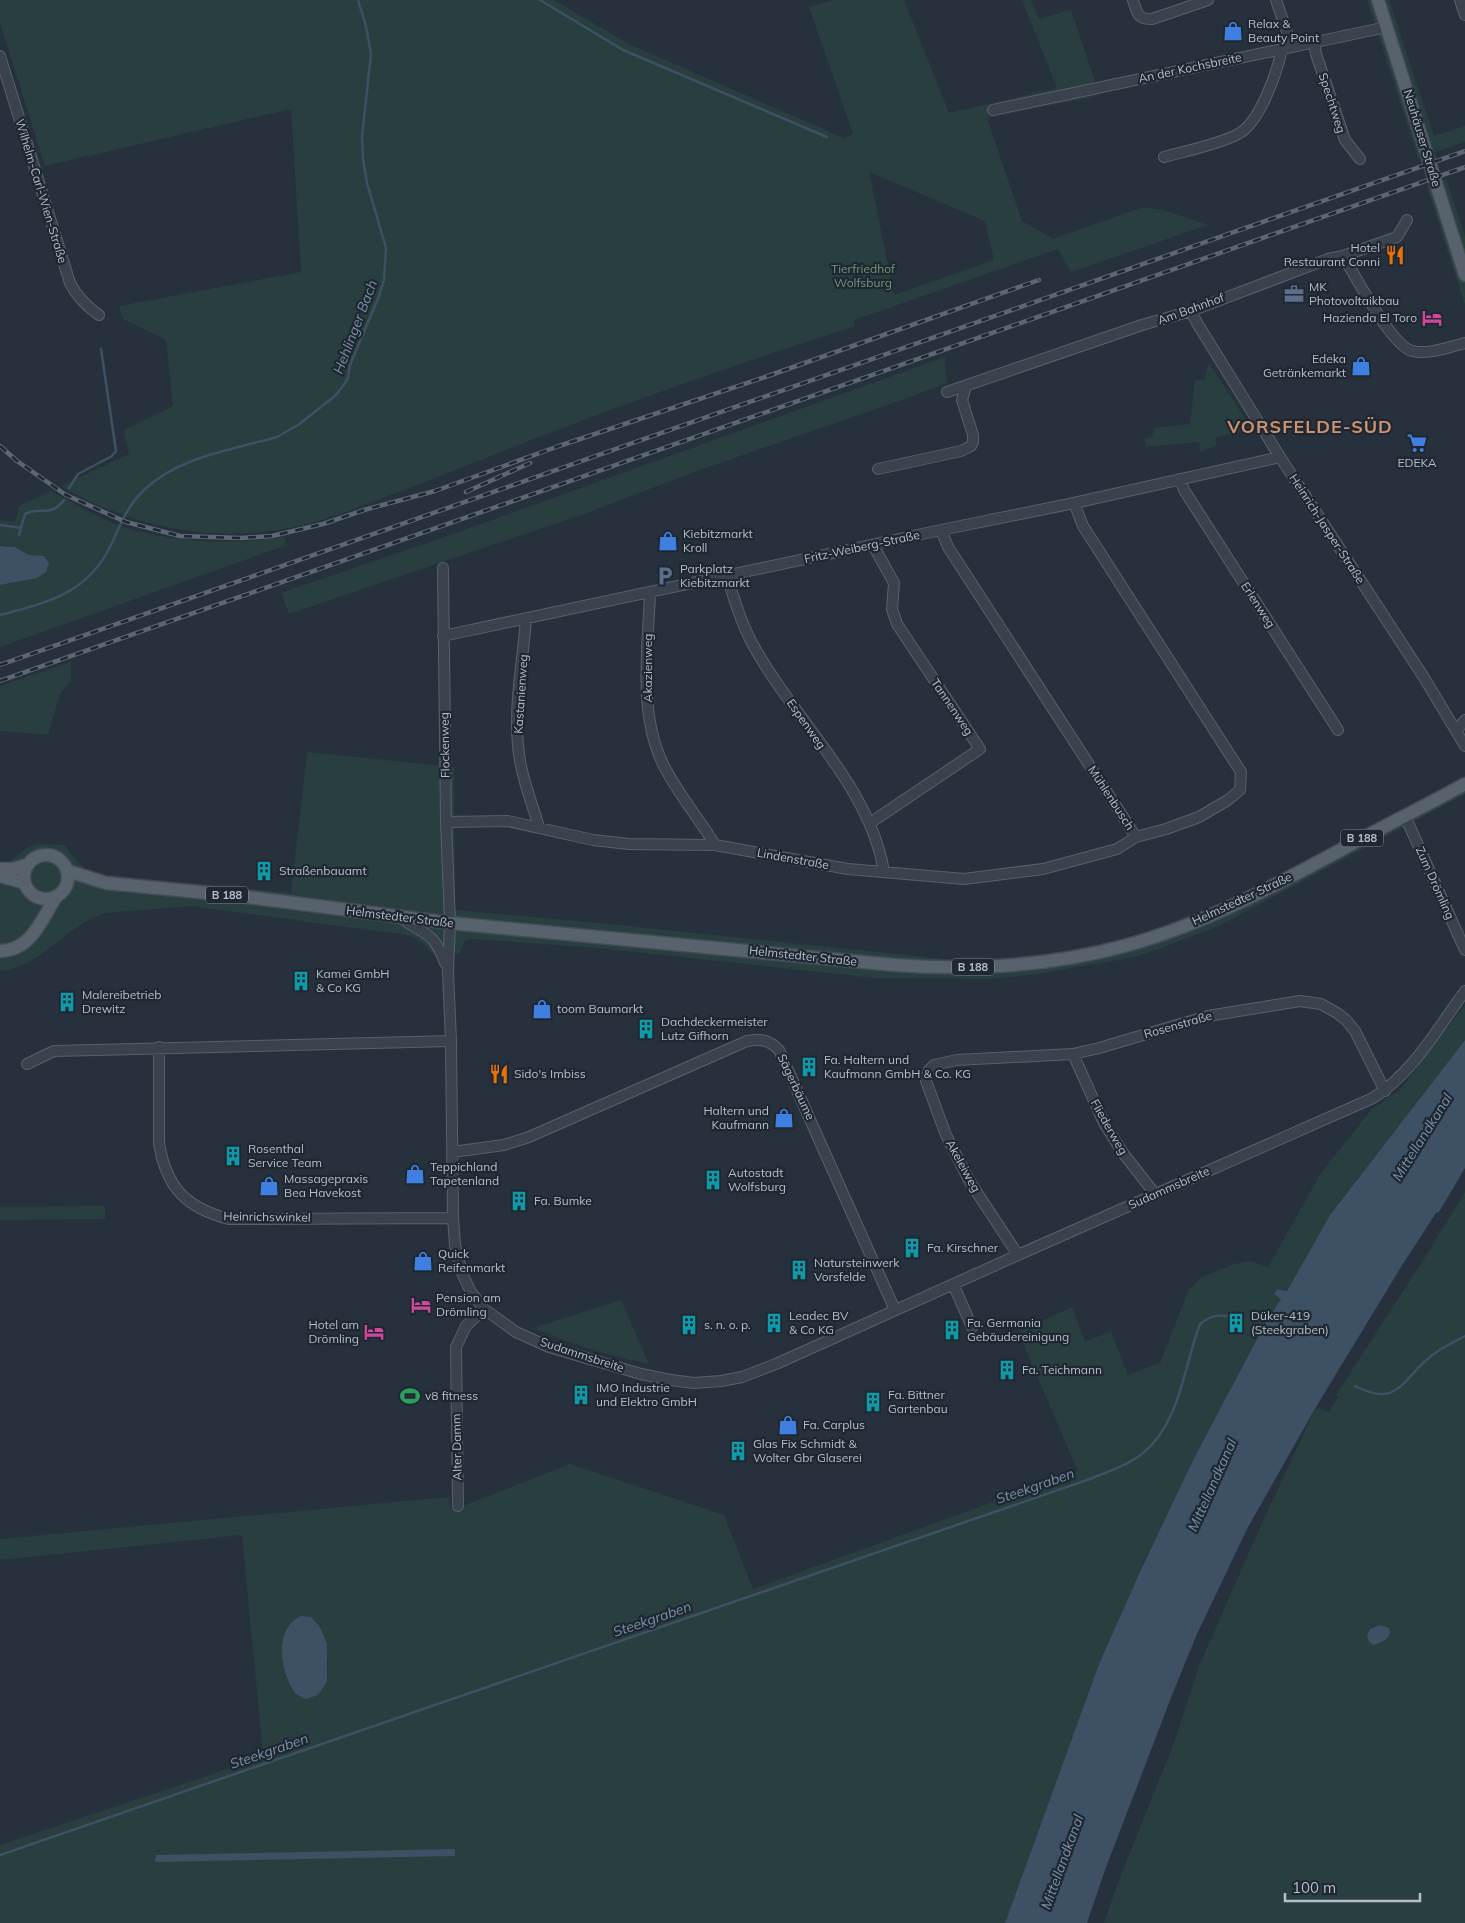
<svg xmlns="http://www.w3.org/2000/svg" width="1465" height="1923" font-family="Mulish,sans-serif">
  <style>
    .green { fill: #293e3f; fill-rule: evenodd }
    .water { fill: #3d5064 }
    .lines { fill: none; stroke-linecap: round; stroke-linejoin: round }
    .stream { stroke: #3d5064; stroke-width: 2.5 }
    .minor-casing { stroke: #58616b; stroke-width: 12 }
    .major-casing { stroke: #434c56; stroke-width: 15 }
    .minor { stroke: #3a434d; stroke-width: 10 }
    .major { stroke: #58626d; stroke-width: 12 }
    .rail-casing { stroke: #5d6774; stroke-width: 4.5 }
    .rail { stroke: #1f2832; stroke-width: 2.5; stroke-dasharray: 8; stroke-linecap: butt }
    .labels { text-anchor: middle; stroke-width: 4.5; stroke-linejoin: round; paint-order: stroke }
    .shield { fill: #1f2832; stroke: #89919b; stroke-width: 1 }
    .shield-label { font-size: 11px; font-weight: bold; fill: #b6bec8 }
    .poi-label { font-size: 12px; fill: #b6bec8; stroke: #1f2832; text-anchor: start }
    .street-label { font-size: 12px; fill: #b6bec8; stroke: #1f2832 }
    .park-label { font-size: 12px; fill: #6f9777; stroke: #1f2832 }
    .water-label { font-size: 14px; font-style: italic; fill: #7990a9; stroke: #1f2832 }
    .district-label { font-size: 18px; font-weight: bold; letter-spacing: 1px; fill: #cd926d; stroke: #1f2832 }
  </style>
  <rect width="100%" height="100%" fill="#27313d"/>
  <path class="green" d="M0 0H554L631 45 844 138 853 134 809 7 834 0H904L949 113 1057 88 1022 0H1031L1039 19 1071 10 1094 78 1097 96 987 118 1022 221 1053 239 1143 207 1163 210 1208 225 1071 272 1058 249 854 320 855 326C766 355 677 385 589 418 521 443 456 471 388 496 354 509 320 523 284 529 209 543 126 525 61 486L129 454 124 430 173 406 166 340 123 319 119 306 301 272 291 109 45 166 0 23ZM869 172 985 221 994 260 894 295Z
    M1367 0H1389L1434 136 1465 126V142L1418 158Z
    M1446 179 1465 236V305L1427 187Z
    M945 357 947 383 910 397 694 472 587 513 289 614 281 593 453 534Z
    M1209 363 1252 429 1215 438 1217 446 1200 452 1199 442 1146 447 1145 438H1151L1155 428 1190 424 1195 380H1204Z
    M51 491C71 502 91 514 113 523 167 543 228 546 284 537L287 545 0 647V585L37 578 44 557 29 555 15 547 0 546V520L15 522 19 506Z
    M71 662V681L60 694 48 735 0 731V686Z
    M307 752 454 767 455 910 599 923 945 959C1011 960 1077 952 1141 934 1200 917 1256 888 1311 859 1362 832 1414 804 1465 777V794L1221 925 1148 953 1124 959 1031 975 992 979 874 978 598 948 473 939 465 940 460 953 432 954C420 935 404 933 383 932L191 906 106 913C63 925 46 966 0 971V864C13 864 20 850 32 846 38 843 57 845 65 845L70 853 89 873 291 893Z
    M1465 1005V1040L1330 1215 1287 1291 1277 1289 1274 1293 1282 1299 1266 1322 1193 1460 1139 1574 1099 1664 1005 1923H0V1845L207 1776 263 1755 242 1535 0 1560V1539L449 1497 450 1508 460 1507 570 1464 724 1515 753 1589 1078 1471 1018 1332 1072 1307 1085 1341 1111 1332 1128 1375 1160 1363 1189 1289 1202 1277 1234 1264 1251 1261 1268 1267 1321 1173 1372 1109 1400 1090ZM282 1648 328 1659 327 1682 288 1681 284 1668Z
    M1465 1192V1923H1104L1120 1877 1174 1743 1199 1666 1258 1532 1316 1407 1329 1412 1338 1397 1336 1395 1429 1251Z
    M105 1206V1219L0 1220V1207Z
    M621 1300 649 1364C609 1356 571 1344 533 1328Z"/>
  <path class="water" d="M0 546 15 547 29 555 44 556 49 563 46 572 37 578 0 585Z
    M1465 1040V1168L1439 1212 1436 1213 1401 1267 1316 1407 1247 1529 1197 1634 1174 1690 1105 1870 1087 1923H1005L1099 1664 1139 1574 1193 1460 1266 1322 1281 1299 1274 1294 1277 1289 1287 1291 1330 1215Z
    M301 1616 311 1617 320 1627 327 1644V1682L318 1695 306 1699C301 1697 295 1694 293 1690 282 1673 276 1639 291 1623 293 1620 297 1618 301 1616Z
    M1380 1625 1389 1628C1393 1638 1382 1643 1373 1645L1369 1642 1367 1635 1370 1629Z
    M455 1849V1856L155 1862 156 1855Z"/>
  <g class="lines">
    <path class="stream" d="M540 0 623 50 827 137
      M69 488 78 474 112 456 116 451 101 349
      M0 525 21 528
      M19 535 25 514C39 506 51 518 64 500
      M0 615C49 602 87 594 111 545 120 525 128 505 144 490 180 456 232 450 277 437L298 425 335 396 343 386 348 378 350 365 379 296 384 280 386 248 367 183 363 159 362 137 371 54 366 26 358 0
      M1355 1386C1393 1405 1398 1388 1423 1363 1435 1351 1450 1344 1465 1336
      M0 1855 1087 1480C1105 1473 1127 1466 1143 1453 1180 1423 1184 1366 1200 1324 1209 1317 1218 1313 1230 1317"/>
    <defs>
      <path id="minor" d="M1133 0C1137 13 1137 19 1152 19L1208 0
        M1276 0 1292 47
        M1460 0 1465 15
        M1314 42 1316 54 1345 140 1360 159
        M0 56 70 283C77 297 86 306 99 315
        M993 110 1387 27
        M1164 157C1186 151 1220 144 1238 134 1260 123 1277 72 1282 49
        M1343 256C1356 277 1391 345 1412 351 1429 355 1449 347 1465 343
        M1191 311 1197 323 1280 457 1423 676 1465 746
        M947 392 1142 325 1191 311 1328 259 1343 256 1397 237 1407 220
        M878 469 961 451 971 446 973 442V435L962 400 966 386
        M1180 479 1184 490 1338 730
        M941 530 948 547 1136 837
        M443 568 446 822 450 923 448 971 451 1041 453 1218 455 1245 462 1273 471 1292 484 1309 516 1332 549 1347 641 1374 671 1380 694 1383 721 1381 742 1377 776 1364 1018 1255 1373 1098C1413 1073 1437 1029 1465 991
        M727 576C734 599 741 622 752 643 793 719 870 785 884 872
        M650 593C648 649 638 712 663 764 677 793 699 818 715 845
        M526 619C523 660 514 704 518 745 520 773 531 800 539 827
        M443 636 941 530 1074 503 1280 457
        M1456 731 1465 720
        M1405 816 1465 950
        M446 822 508 821 593 840 629 844 715 845 848 869 964 879 1043 869 1117 849 1136 837 1166 829 1199 817 1228 800 1240 790 1241 772 1083 526 1074 503
        M870 823 980 749 897 624 892 609 894 583 873 545
        M400 917C425 936 433 930 445 963
        M159 1047V1143C166 1187 186 1208 229 1219L453 1218
        M1073 1054 1104 1123 1123 1153 1155 1194
        M27 1064 54 1051 451 1041
        M452 1152 504 1145 529 1137 747 1041C761 1039 768 1039 779 1050L895 1310
        M1018 1255 970 1182 946 1135 926 1081 929 1070 934 1065 957 1060 1073 1054 1099 1048 1208 1016 1300 1001 1321 1004 1337 1013 1346 1020 1355 1031 1385 1091
        M953 1284 972 1327
        M458 1506 456 1347 466 1326 484 1309"/>
      <path id="major" d="M1378 0 1465 275
        M24 877a22 22 0 1 1 44 0a22 22 0 1 1-44 0Z
        M0 869H13L27 865
        M68 871 106 883 239 896 450 923 895 965C973 971 1052 966 1128 945 1211 922 1285 880 1361 839 1396 820 1431 803 1465 784
        M0 876 25 883
        M0 951C32 950 41 920 56 897"/>
    </defs>
    <use href="#minor" class="minor-casing"/>
    <use href="#major" class="major-casing"/>
    <use href="#minor" class="minor"/>
    <use href="#major" class="major"/>
    <defs>
      <path id="rail" d="M0 446 17 461 66 495 126 522 180 536 241 538 272 536 323 524 364 510 435 491 559 446 768 376 1039 280
        M466 492 530 463
        M0 665 1465 151
        M0 681 1465 167"/>
    </defs>
    <use href="#rail" class="rail-casing"/>
    <use href="#rail" class="rail"/>
  </g>
  <defs>
    <symbol id="shop-bare" viewBox="-9 -9 18 18"><path d="M-5-2.5h2.3a2.7 3.5 0 0 1 5.4 0H5L5.5 6h-11ZM-1.5-2.5h3a1.5 2.3 0 0 0-3 0Z" fill="#3f7fe0" stroke="#1f2832" stroke-width="2.5" paint-order="stroke"/></symbol>
    <symbol id="restaurant-bare" viewBox="-9 -9 18 18"><path d="M-5-6h1v4h1v-4h1v4h1v-4h1v5L-1.5 .5V6h-2V.5L-5-1ZM5-6V6H3V1.5H1.5Q1.5-4 5-6Z" fill="#e8710a" stroke="#1f2832" stroke-width="2.5" paint-order="stroke"/></symbol>
    <symbol id="office-bare" viewBox="-9 -9 18 18"><path d="M-6-3h4V-5.5h4V-3h4V5H-6ZM-1-4.5V-3h2v-1.5ZM-6 0V1H6V0Z" fill="#5c6f8a" stroke="#1f2832" stroke-width="2.5" paint-order="stroke"/></symbol>
    <symbol id="hotel-bare" viewBox="-9 -9 18 18"><path d="M-6-4.5h1.5V1H6V5H4.5V3h-9V5H-6ZM-4 0a1.8 1.8 0 1 1 3.6 0ZM.5 0V-2.5h3Q6-2.5 6 0Z" fill="#d1479c" stroke="#1f2832" stroke-width="2.5" paint-order="stroke"/></symbol>
    <symbol id="supermarket-bare" viewBox="-9 -9 18 18"><path d="M-6-5.5h2.5l.6 2H6L4.5 2H-2.5L-4.4-4H-6ZM-1.5 3.2a1.3 1.3 0 1 0 .1 0ZM3 3.2a1.3 1.3 0 1 0 .1 0Z" fill="#3f7fe0" stroke="#1f2832" stroke-width="2.5" paint-order="stroke"/></symbol>
    <symbol id="parking-bare" viewBox="-9 -9 18 18"><path d="M-3.5-5.5H1a3.5 3.5 0 0 1 0 7H-1V5.5H-3.5ZM-1-3.4V-.6H.8a1.4 1.4 0 0 0 0-2.8Z" fill="#5c6f8a" stroke="#1f2832" stroke-width="2.5" paint-order="stroke"/></symbol>
    <symbol id="building-bare" viewBox="-9 -9 18 18"><path d="M-4-6H4V6H1V3H-1V6H-4ZM-2.5-4.3h1.7v1.8h-1.7ZM.8-4.3h1.7v1.8H.8ZM-2.5-1h1.7V.8h-1.7ZM.8-1h1.7V.8H.8Z" fill="#0f9aa8" stroke="#1f2832" stroke-width="2.5" paint-order="stroke"/></symbol>
    <symbol id="stadium-bare" viewBox="-9 -9 18 18"><path d="M0-5a6.5 5 0 1 0 0 10a6.5 5 0 1 0 0-10ZM-3.5-1.8h7v3.6h-7Z" fill="#2e9e5b" stroke="#1f2832" stroke-width="2.5" paint-order="stroke"/></symbol>
  </defs>
  <g fill-rule="evenodd">
    <use href="#shop-bare" x="1219" y="17" width="28" height="28"/>
    <use href="#restaurant-bare" x="1381" y="241" width="28" height="28"/>
    <use href="#office-bare" x="1280" y="280" width="28" height="28"/>
    <use href="#hotel-bare" x="1418" y="304" width="28" height="28"/>
    <use href="#shop-bare" x="1347" y="352" width="28" height="28"/>
    <use href="#supermarket-bare" x="1403" y="429" width="28" height="28"/>
    <use href="#shop-bare" x="654" y="527" width="28" height="28"/>
    <use href="#parking-bare" x="651" y="562" width="28" height="28"/>
    <use href="#building-bare" x="250" y="857" width="28" height="28"/>
    <use href="#building-bare" x="287" y="967" width="28" height="28"/>
    <use href="#building-bare" x="53" y="988" width="28" height="28"/>
    <use href="#shop-bare" x="528" y="995" width="28" height="28"/>
    <use href="#building-bare" x="632" y="1015" width="28" height="28"/>
    <use href="#building-bare" x="795" y="1053" width="28" height="28"/>
    <use href="#restaurant-bare" x="485" y="1060" width="28" height="28"/>
    <use href="#shop-bare" x="770" y="1104" width="28" height="28"/>
    <use href="#building-bare" x="219" y="1142" width="28" height="28"/>
    <use href="#shop-bare" x="401" y="1160" width="28" height="28"/>
    <use href="#building-bare" x="699" y="1166" width="28" height="28"/>
    <use href="#shop-bare" x="255" y="1172" width="28" height="28"/>
    <use href="#building-bare" x="505" y="1187" width="28" height="28"/>
    <use href="#building-bare" x="898" y="1234" width="28" height="28"/>
    <use href="#shop-bare" x="409" y="1247" width="28" height="28"/>
    <use href="#building-bare" x="785" y="1256" width="28" height="28"/>
    <use href="#hotel-bare" x="407" y="1291" width="28" height="28"/>
    <use href="#building-bare" x="760" y="1309" width="28" height="28"/>
    <use href="#building-bare" x="1222" y="1309" width="28" height="28"/>
    <use href="#building-bare" x="675" y="1311" width="28" height="28"/>
    <use href="#building-bare" x="938" y="1316" width="28" height="28"/>
    <use href="#hotel-bare" x="360" y="1318" width="28" height="28"/>
    <use href="#building-bare" x="993" y="1356" width="28" height="28"/>
    <use href="#building-bare" x="567" y="1381" width="28" height="28"/>
    <use href="#stadium-bare" x="396" y="1382" width="28" height="28"/>
    <use href="#building-bare" x="859" y="1388" width="28" height="28"/>
    <use href="#shop-bare" x="774" y="1411" width="28" height="28"/>
    <use href="#building-bare" x="724" y="1437" width="28" height="28"/>
  </g>
  <g class="labels">
    <g class="shield">
      <rect x="1341" y="829.5" width="42" height="17" rx="4"/>
      <rect x="206" y="886.5" width="42" height="17" rx="4"/>
      <rect x="952" y="958.5" width="42" height="17" rx="4"/>
    </g>
    <g class="shield-label">
      <text x="1362" y="842">B 188</text>
      <text x="227" y="899">B 188</text>
      <text x="973" y="971">B 188</text>
    </g>
    <g class="poi-label">
      <text x="1248" y="28">Relax &amp;<tspan x="1248" dy="14">Beauty Point</tspan></text>
      <text x="1380" y="252" text-anchor="end">Hotel<tspan x="1380" dy="14">Restaurant Conni</tspan></text>
      <text x="1309" y="291">MK<tspan x="1309" dy="14">Photovoltaikbau</tspan></text>
      <text x="1417" y="322" text-anchor="end">Hazienda El Toro</text>
      <text x="1346" y="363" text-anchor="end">Edeka<tspan x="1346" dy="14">Getränkemarkt</tspan></text>
      <text x="1417" y="467" text-anchor="middle">EDEKA</text>
      <text x="683" y="538">Kiebitzmarkt<tspan x="683" dy="14">Kroll</tspan></text>
      <text x="680" y="573">Parkplatz<tspan x="680" dy="14">Kiebitzmarkt</tspan></text>
      <text x="279" y="875">Straßenbauamt</text>
      <text x="316" y="978">Kamei GmbH<tspan x="316" dy="14">&amp; Co KG</tspan></text>
      <text x="82" y="999">Malereibetrieb<tspan x="82" dy="14">Drewitz</tspan></text>
      <text x="557" y="1013">toom Baumarkt</text>
      <text x="661" y="1026">Dachdeckermeister<tspan x="661" dy="14">Lutz Gifhorn</tspan></text>
      <text x="824" y="1064">Fa. Haltern und<tspan x="824" dy="14">Kaufmann GmbH &amp; Co. KG</tspan></text>
      <text x="514" y="1078">Sido's Imbiss</text>
      <text x="769" y="1115" text-anchor="end">Haltern und<tspan x="769" dy="14">Kaufmann</tspan></text>
      <text x="248" y="1153">Rosenthal<tspan x="248" dy="14">Service Team</tspan></text>
      <text x="430" y="1171">Teppichland<tspan x="430" dy="14">Tapetenland</tspan></text>
      <text x="728" y="1177">Autostadt<tspan x="728" dy="14">Wolfsburg</tspan></text>
      <text x="284" y="1183">Massagepraxis<tspan x="284" dy="14">Bea Havekost</tspan></text>
      <text x="534" y="1205">Fa. Bumke</text>
      <text x="927" y="1252">Fa. Kirschner</text>
      <text x="438" y="1258">Quick<tspan x="438" dy="14">Reifenmarkt</tspan></text>
      <text x="814" y="1267">Natursteinwerk<tspan x="814" dy="14">Vorsfelde</tspan></text>
      <text x="436" y="1302">Pension am<tspan x="436" dy="14">Drömling</tspan></text>
      <text x="789" y="1320">Leadec BV<tspan x="789" dy="14">&amp; Co KG</tspan></text>
      <text x="1251" y="1320">Düker-419<tspan x="1251" dy="14">(Steekgraben)</tspan></text>
      <text x="967" y="1327">Fa. Germania<tspan x="967" dy="14">Gebäudereinigung</tspan></text>
      <text x="359" y="1329" text-anchor="end">Hotel am<tspan x="359" dy="14">Drömling</tspan></text>
      <text x="704" y="1329">s. n. o. p.</text>
      <text x="1022" y="1374">Fa. Teichmann</text>
      <text x="596" y="1392">IMO Industrie<tspan x="596" dy="14">und Elektro GmbH</tspan></text>
      <text x="888" y="1399">Fa. Bittner<tspan x="888" dy="14">Gartenbau</tspan></text>
      <text x="425" y="1400">v8 fitness</text>
      <text x="803" y="1429">Fa. Carplus</text>
      <text x="753" y="1448">Glas Fix Schmidt &amp;<tspan x="753" dy="14">Wolter Gbr Glaserei</tspan></text>
    </g>
    <g class="street-label">
      <text transform="translate(1190 68) rotate(-12)" y="4">An der Kochsbreite</text>
      <text transform="translate(1332 103) rotate(72)" y="4">Spechtweg</text>
      <text transform="translate(1422 138) rotate(73)" y="4">Neuhäuser Straße</text>
      <text transform="translate(41 191) rotate(73)" y="4">Wilhelm-Carl-Wien-Straße</text>
      <text transform="translate(1191 309) rotate(-20)" y="4">Am Bahnhof</text>
      <text transform="translate(1327 529) rotate(57)" y="4">Heinrich-Jasper-Straße</text>
      <text transform="translate(862 547) rotate(-12)" y="4">Fritz-Weiberg-Straße</text>
      <text transform="translate(1258 605) rotate(57)" y="4">Erlenweg</text>
      <text transform="translate(648 668) rotate(-90)" y="4">Akazienweg</text>
      <text transform="translate(521 694) rotate(-86)" y="4">Kastanienweg</text>
      <text transform="translate(952 707) rotate(56)" y="4">Tannenweg</text>
      <text transform="translate(806 724) rotate(55)" y="4">Espenweg</text>
      <text transform="translate(445 745) rotate(-91)" y="4">Flockenweg</text>
      <text transform="translate(1111 798) rotate(57)" y="4">Mühlenbusch</text>
      <text transform="translate(793 859) rotate(10)" y="4">Lindenstraße</text>
      <text transform="translate(1435 883) rotate(66)" y="4">Zum Drömling</text>
      <text transform="translate(1242 899) rotate(-25)" y="4">Helmstedter Straße</text>
      <text transform="translate(400 917) rotate(7)" y="4">Helmstedter Straße</text>
      <text transform="translate(803 956) rotate(6)" y="4">Helmstedter Straße</text>
      <text transform="translate(1178 1025) rotate(-16)" y="4">Rosenstraße</text>
      <text transform="translate(796 1087) rotate(65)" y="4">Sägerbäume</text>
      <text transform="translate(1109 1127) rotate(60)" y="4">Fliederweg</text>
      <text transform="translate(963 1166) rotate(61)" y="4">Akeleiweg</text>
      <text transform="translate(1169 1188) rotate(-24)" y="4">Sudammsbreite</text>
      <text transform="translate(267 1217) rotate(1)" y="4">Heinrichswinkel</text>
      <text transform="translate(582 1355) rotate(18)" y="4">Sudammsbreite</text>
      <text transform="translate(457 1447) rotate(-91)" y="4">Alter Damm</text>
    </g>
    <g class="park-label">
      <text x="863" y="273">Tierfriedhof<tspan x="863" dy="14">Wolfsburg</tspan></text>
    </g>
    <g class="water-label">
      <text transform="translate(355 327) rotate(-69)" y="5">Hehlinger Bach</text>
      <text transform="translate(1422 1137) rotate(-58)" y="5">Mittellandkanal</text>
      <text transform="translate(1212 1485) rotate(-66)" y="5">Mittellandkanal</text>
      <text transform="translate(1035 1486) rotate(-19)" y="5">Steekgraben</text>
      <text transform="translate(652 1619) rotate(-19)" y="5">Steekgraben</text>
      <text transform="translate(269 1751) rotate(-19)" y="5">Steekgraben</text>
      <text transform="translate(1062 1862) rotate(-70)" y="5">Mittellandkanal</text>
    </g>
    <g class="district-label">
      <text x="1310" y="433">VORSFELDE-SÜD</text>
    </g>
  </g>
  <path d="M1285 1893v8h135v-8" fill="none" stroke="#b6bec8" stroke-width="2.5"/>
  <text x="1292" y="1893" font-size="15" fill="#b6bec8" stroke="#1f2832" stroke-width="4" paint-order="stroke">100 m</text>
</svg>
